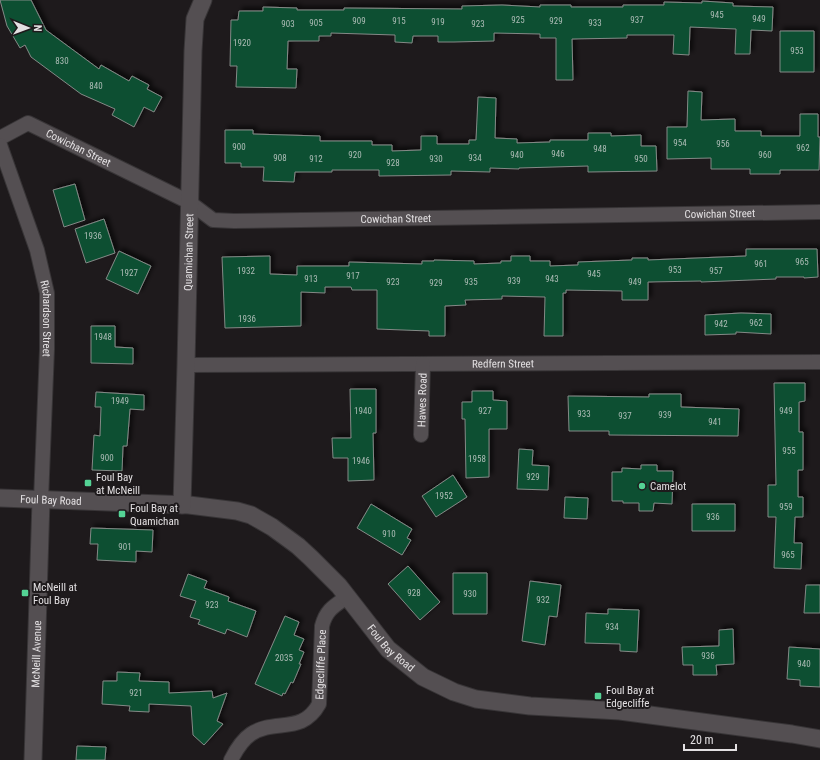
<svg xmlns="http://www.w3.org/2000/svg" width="820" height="760" font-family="'Roboto Condensed',sans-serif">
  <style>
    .building { fill: #0b5033; stroke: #848986; filter: url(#shadow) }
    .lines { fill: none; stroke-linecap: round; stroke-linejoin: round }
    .minor-casing { stroke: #383537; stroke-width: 16 }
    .tertiary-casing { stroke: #383537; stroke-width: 19 }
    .minor { stroke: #544f52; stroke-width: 14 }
    .tertiary { stroke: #544f52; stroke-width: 17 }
    .poi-dot { fill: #54d395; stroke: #1e1a1c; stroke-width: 1.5 }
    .labels { text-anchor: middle; stroke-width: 4; stroke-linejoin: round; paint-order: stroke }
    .number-label { font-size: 9px; fill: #adbcb6 }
    .street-label { font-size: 11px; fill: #e3e0e2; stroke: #1e1a1c }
    .poi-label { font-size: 11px; fill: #e3e0e2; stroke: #1e1a1c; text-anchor: start }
  </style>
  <defs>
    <filter id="shadow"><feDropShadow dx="3.5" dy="-3.5" stdDeviation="2" flood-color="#0009"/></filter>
  </defs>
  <rect width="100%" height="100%" fill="#1e1a1c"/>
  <path class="building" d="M0 0H31L46 30 99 69 101 65 129 81 132 76 149 85 147 89 162 97 154 112 144 107 134 127 112 115 115 109 81 94 31 57 25 45 20 48 7 26Z
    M702 1 733 3V6L773 7 772 31 751 30 750 54H735L736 29 690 27 689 55 673 54 674 35H627V38L572 39 573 80H556V38H540V34L494 33V41L454 42H438V36H413L412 43 395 42V35L331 33V36H319V41H288L287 69H297L296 88 236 87 237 66H230L231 20H238L239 11H263V7L297 8V10H344V8L462 9V6L502 5 540 7V5H571V7H623V5H664V2L702 3Z
    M780 31H814V72H780Z
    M688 91 702 92 701 120 735 119V131H761V136H800V114H818V137H820L819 170H780V174H750V169H711V158L667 159V127H687Z
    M478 97 496 98 495 138 517 139V143L550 142V140H588V133H611V136L641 135V146H656L657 171 588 172V166L519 168V169L490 168V172L451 171V175L379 176V170H332V172H295L294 182 263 181 264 167H241V163H225V130H253V134L320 136V141H372V145H392V151L421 150V136H437V144H469V140H476Z
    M75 184 85 220 64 227 53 190Z
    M104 219 115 253 86 263 75 229Z
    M746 249H817L818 277 804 278V277H776V279L701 282V281L648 282V300H622V291L566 290V293H563V336H544L545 297 502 296V299L465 300 466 305 445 306V336H429V331L377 329V290H352L351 287H325V293L301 292V326L225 328 222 257 270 256V274L297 275V266H349V262L422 264V261H434V260L474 261V264L501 263V261H511V256H530V261H550V266L578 265V262L632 260V258H648V260L746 256Z
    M119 251 151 266 138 294 106 279Z
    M741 313 771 314V334L736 332V334L705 335V315Z
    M91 326H115V347L133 348V364L91 363Z
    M774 383H805V401L799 402V432H803V470H798V497H803V517H795L794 543H802L801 569 774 568 776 517H768V485H776Z
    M350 389H376V433H373L374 480 348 481V458H333L332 438H351Z
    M472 391H493V400L507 401V429H489V477L466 478 465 419H462V402H472Z
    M96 392 144 395V410L130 409 127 446H123L122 471 92 470 94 435 100 436 101 407H95Z
    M649 394H681V407L739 409 738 436 609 435V431H569L568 396 649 397Z
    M519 449 533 450 532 465 549 466 548 490 517 489Z
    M641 465H657V471H673L672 504 654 503 653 511H639V503H623V501H612V472H622V468L641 469Z
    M453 475 467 497 436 517 422 496Z
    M565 497 588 498 587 519 564 518Z
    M371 504 412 529 407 538 411 540 402 555 357 528Z
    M692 504H735V531H692Z
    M91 528 153 530 152 552 136 551V562L97 560 98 544H90Z
    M408 566 440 602 420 620 388 584Z
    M453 573H487V614H453Z
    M188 574 207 581 204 588 229 597 228 601 256 611 247 637 227 629 225 634 198 624 200 620 190 617 196 601 180 596Z
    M530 581 561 585 557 617 549 616 545 645 522 641Z
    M806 585H820V613H804Z
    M608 609 639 610 637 652 620 651V644L585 643 586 613 608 614Z
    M285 616 299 622 294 635 304 639 299 650 304 652 299 664H301L293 683 291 682 285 694 283 693 282 696 255 684Z
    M733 629 734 664 716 665 717 675H693V665H683L682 647 719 646V630Z
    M789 647 820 649V687L800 686V680L787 679Z
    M117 672 140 673 139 681 169 682V693L212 691 213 698 227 693 217 721 223 724 204 745 193 735 191 706 149 704V712L129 711 130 706 102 704 103 681H117Z
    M77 746 106 747 105 760H76Z"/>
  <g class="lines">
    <defs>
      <g id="minor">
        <path id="s1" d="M0 138 28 123 189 202 213 220 234 221 820 212"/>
        <path id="s2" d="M0 145 37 250 47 293V349L41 500"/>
        <path id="s3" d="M186 365 820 362"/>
        <path id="s4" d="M421 435 423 364"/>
        <path id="s5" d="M231 760C236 750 242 740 251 734 275 718 302 735 319 704L322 626C326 610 334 606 347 597"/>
      </g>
      <g id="tertiary">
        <path id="s6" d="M0 498 189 505 237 511 251 515 272 527 298 546 311 558 339 586 388 649 423 677 454 692 476 699 530 706 620 711 792 734 820 739"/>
        <path id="s7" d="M182 505 186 365 193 51 195 19 203 0"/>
        <path id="s8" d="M33 760 41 500"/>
      </g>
    </defs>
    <use href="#minor" class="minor-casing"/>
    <use href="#tertiary" class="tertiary-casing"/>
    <use href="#minor" class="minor"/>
    <use href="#tertiary" class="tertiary"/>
  </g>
  <g class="poi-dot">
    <rect x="84" y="479" width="8" height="8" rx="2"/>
    <circle cx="642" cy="486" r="4"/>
    <rect x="118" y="510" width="8" height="8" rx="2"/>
    <rect x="21" y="589" width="8" height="8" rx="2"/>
    <rect x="594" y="692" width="8" height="8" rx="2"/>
  </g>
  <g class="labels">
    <g class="number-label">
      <text x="717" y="18">945</text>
      <text x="759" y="22">949</text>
      <text x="518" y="23">925</text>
      <text x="637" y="23">937</text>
      <text x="359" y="24">909</text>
      <text x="399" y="24">915</text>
      <text x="556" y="24">929</text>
      <text x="438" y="25">919</text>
      <text x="316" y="26">905</text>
      <text x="595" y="26">933</text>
      <text x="288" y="27">903</text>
      <text x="478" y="27">923</text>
      <text x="242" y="46">1920</text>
      <text x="797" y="54">953</text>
      <text x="62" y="64">830</text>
      <text x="96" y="89">840</text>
      <text x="680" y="146">954</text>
      <text x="723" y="147">956</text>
      <text x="239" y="150">900</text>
      <text x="803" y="151">962</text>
      <text x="600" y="152">948</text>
      <text x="558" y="157">946</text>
      <text x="355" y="158">920</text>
      <text x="517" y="158">940</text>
      <text x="765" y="158">960</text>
      <text x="280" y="161">908</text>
      <text x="475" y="161">934</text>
      <text x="316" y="162">912</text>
      <text x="436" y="162">930</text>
      <text x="641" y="162">950</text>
      <text x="393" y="166">928</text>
      <text x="93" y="239">1936</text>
      <text x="802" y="265">965</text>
      <text x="761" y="267">961</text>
      <text x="675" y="273">953</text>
      <text x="246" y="274">1932</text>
      <text x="716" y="274">957</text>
      <text x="129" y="276">1927</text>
      <text x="594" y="277">945</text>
      <text x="353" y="279">917</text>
      <text x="311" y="282">913</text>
      <text x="552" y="282">943</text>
      <text x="514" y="284">939</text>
      <text x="393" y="285">923</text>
      <text x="471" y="285">935</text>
      <text x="635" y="285">949</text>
      <text x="436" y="286">929</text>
      <text x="247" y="322">1936</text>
      <text x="756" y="326">962</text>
      <text x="721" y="327">942</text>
      <text x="103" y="340">1948</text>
      <text x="120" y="404">1949</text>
      <text x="363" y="414">1940</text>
      <text x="485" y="414">927</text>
      <text x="786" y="414">949</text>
      <text x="584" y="417">933</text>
      <text x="665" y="418">939</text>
      <text x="625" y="419">937</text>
      <text x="715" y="425">941</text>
      <text x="789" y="454">955</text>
      <text x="107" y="461">900</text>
      <text x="477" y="462">1958</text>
      <text x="361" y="464">1946</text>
      <text x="533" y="480">929</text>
      <text x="444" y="499">1952</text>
      <text x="786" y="510">959</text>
      <text x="713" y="520">936</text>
      <text x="389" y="537">910</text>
      <text x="125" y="550">901</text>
      <text x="788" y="558">965</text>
      <text x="414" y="596">928</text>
      <text x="470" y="597">930</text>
      <text x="543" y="603">932</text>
      <text x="212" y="608">923</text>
      <text x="612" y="630">934</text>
      <text x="708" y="659">936</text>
      <text x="284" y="661">2035</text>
      <text x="804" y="667">940</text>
      <text x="136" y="696">921</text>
    </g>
    <g class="street-label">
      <text dy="4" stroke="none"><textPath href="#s1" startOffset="88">Cowichan Street</textPath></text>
      <text dy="4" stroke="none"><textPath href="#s1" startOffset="748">Cowichan Street</textPath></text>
      <text dy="4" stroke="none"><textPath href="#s1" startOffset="424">Cowichan Street</textPath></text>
      <text dy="4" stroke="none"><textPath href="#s7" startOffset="253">Quamichan Street</textPath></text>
      <text dy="4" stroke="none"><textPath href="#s2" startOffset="181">Richardson Street</textPath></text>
      <text dy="4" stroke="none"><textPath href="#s3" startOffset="317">Redfern Street</textPath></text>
      <text dy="4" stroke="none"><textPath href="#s4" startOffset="35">Hawes Road</textPath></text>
      <text dy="4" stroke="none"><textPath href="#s6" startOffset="51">Foul Bay Road</textPath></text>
      <text dy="4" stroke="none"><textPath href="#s6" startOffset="447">Foul Bay Road</textPath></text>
      <text dy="4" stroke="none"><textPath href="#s8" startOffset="106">McNeill Avenue</textPath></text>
      <text dy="4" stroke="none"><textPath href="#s5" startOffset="150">Edgecliffe Place</textPath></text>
    </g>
    <g class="poi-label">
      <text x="96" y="481">Foul Bay<tspan x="96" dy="13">at McNeill</tspan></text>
      <text x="650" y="490">Camelot</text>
      <text x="130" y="512">Foul Bay at<tspan x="130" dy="13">Quamichan</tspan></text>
      <text x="33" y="591">McNeill at<tspan x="33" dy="13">Foul Bay</tspan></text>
      <text x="606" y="694">Foul Bay at<tspan x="606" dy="13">Edgecliffe</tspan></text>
    </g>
  </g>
  <g transform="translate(28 28) rotate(91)" stroke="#1e1a1c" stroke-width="3" paint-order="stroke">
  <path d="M0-3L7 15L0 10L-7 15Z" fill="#e3e0e2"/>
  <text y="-6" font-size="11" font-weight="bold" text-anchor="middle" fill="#e3e0e2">N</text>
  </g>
  <path d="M684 744v6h52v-6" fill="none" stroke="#e3e0e2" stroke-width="2"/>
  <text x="690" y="744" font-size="12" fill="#e3e0e2" stroke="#1e1a1c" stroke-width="3" paint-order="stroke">20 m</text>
</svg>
